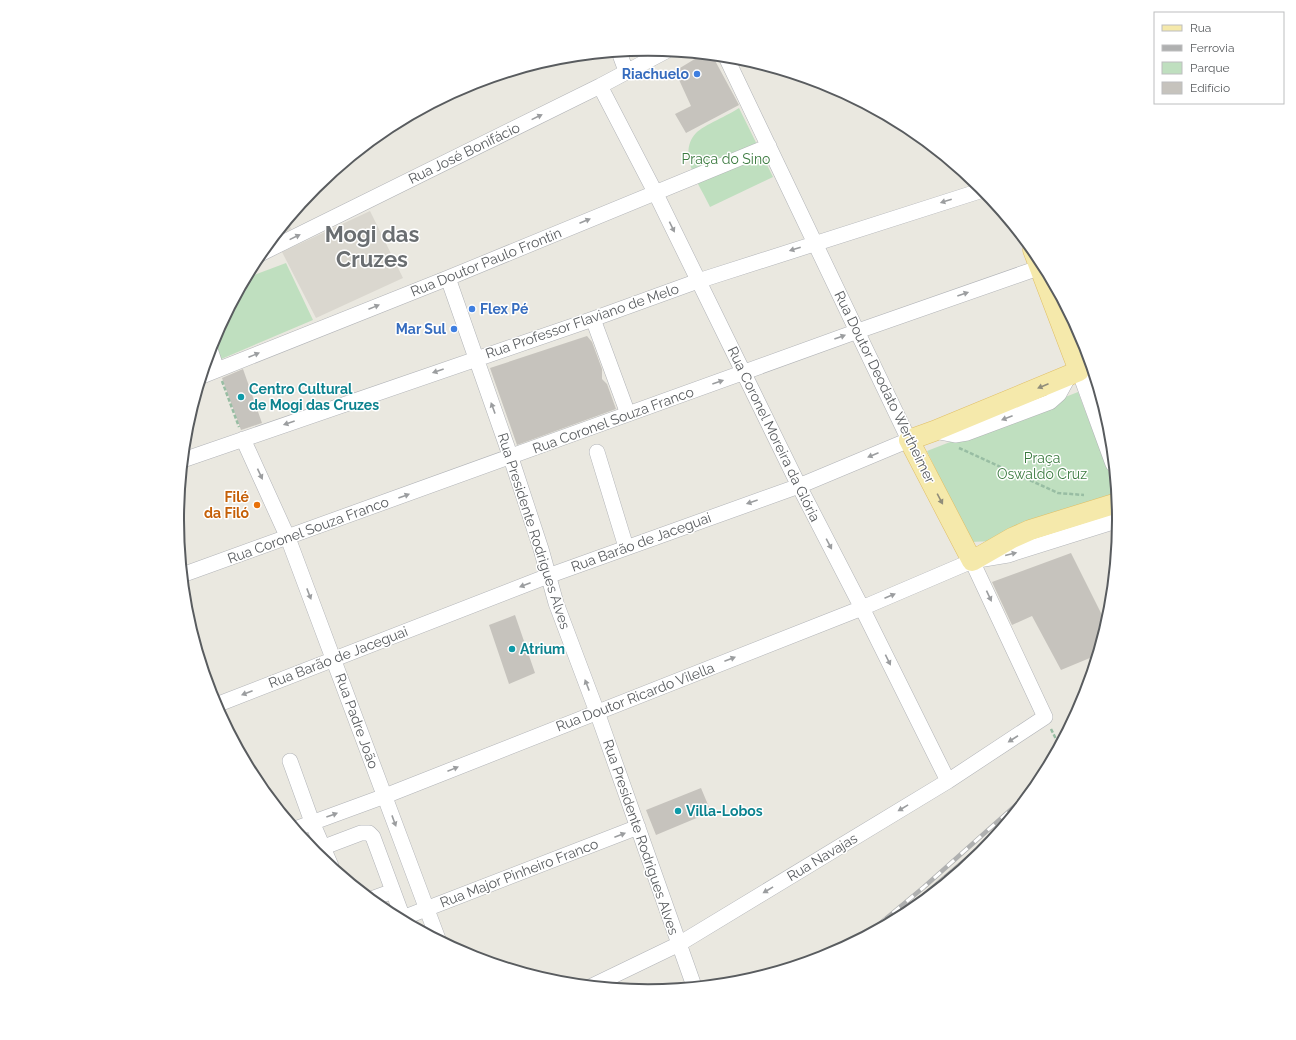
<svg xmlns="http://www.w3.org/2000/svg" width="1296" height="1040" font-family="Raleway,sans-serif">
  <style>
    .education { fill: #dad7cf }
    .green { fill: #bfdfbf }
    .building { fill: #c6c3bd }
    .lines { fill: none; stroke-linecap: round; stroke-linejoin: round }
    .minor-casing { stroke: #b1b3b7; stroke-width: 16 }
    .major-casing { stroke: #e0be64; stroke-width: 21 }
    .path { stroke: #98bda3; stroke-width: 2.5; stroke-dasharray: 4 2; stroke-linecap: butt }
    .minor { stroke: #fff; stroke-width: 15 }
    .major { stroke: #f5e9ab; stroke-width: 20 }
    .rail-casing { stroke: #afb0b0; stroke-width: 4.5 }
    .rail { stroke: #fff; stroke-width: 3; stroke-dasharray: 9; stroke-linecap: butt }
    .oneway { fill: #9b9d9f }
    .oneway2 { fill: #908d7a }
    .shop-dot { fill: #3f7fe0; stroke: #fff; stroke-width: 1.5 }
    .culture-dot { fill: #0f9aa8; stroke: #fff; stroke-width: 1.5 }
    .food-dot { fill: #e8710a; stroke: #fff; stroke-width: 1.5 }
    .labels { text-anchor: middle; stroke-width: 3; stroke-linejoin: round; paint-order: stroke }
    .shop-label { font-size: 14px; font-weight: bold; fill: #366cbe; stroke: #fff; text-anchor: end }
    .street-label { font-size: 14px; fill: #595c5f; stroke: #fff }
    .park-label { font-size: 14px; fill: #3c7b40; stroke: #fff }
    .culture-label { font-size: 14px; font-weight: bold; fill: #0d838f; stroke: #fff; text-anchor: start }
    .food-label { font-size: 14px; font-weight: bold; fill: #c56008; stroke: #fff; text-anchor: end }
    .town-label { font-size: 22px; font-weight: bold; fill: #6a6e71; stroke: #fff }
    .rim { fill: none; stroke: #595c5f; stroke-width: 2 }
  </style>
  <rect width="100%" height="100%" fill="#eae8e0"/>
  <path class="education" d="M370 211 403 278 316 318 282 252Z
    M288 220 291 229 273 239V238Z"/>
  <path class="green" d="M739 108 773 177 710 207C701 187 676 154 696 133 704 125 729 115 739 108Z
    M286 263 313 320 219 360 213 340 246 278Z
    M1078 392 1116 491 1117 500 994 541 970 542 927 451Z"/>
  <path class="building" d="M703 54 712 55 739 105 686 133 675 114 691 106 675 71Z
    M587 336 592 342 602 369V379L607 384 616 409 517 445 490 368Z
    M243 369 262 423 241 430 222 378Z
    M1071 553 1106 623 1097 655 1061 670 1032 616 1012 625 992 582Z
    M515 615 535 673 509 684 489 625Z
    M701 788 711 812 656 835 646 810Z"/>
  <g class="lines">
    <defs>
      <path id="minor" d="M619 52 626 71
        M600 86 655 192 799 486 862 608 948 781
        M260 254 600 86 666 51
        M448 278 511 458 541 549 556 603 597 712 694 986
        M593 319 628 414
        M210 349 217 370
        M1091 367 1079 371 1113 464
        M202 376 448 278 769 146
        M934 431 955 435 967 433 1050 402 1059 394 1070 374
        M243 439 288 538 438 939
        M597 452 626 547
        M183 460 593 319 698 281 983 190
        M182 575 858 331 1044 266
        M216 705 548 576 799 486 909 440 726 57
        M290 761 312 822 331 866
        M295 829 385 796 862 608 972 561 1008 555 1119 520
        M324 847 361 833H369L373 837 393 891
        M371 899 393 891 403 918
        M400 919 638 827
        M592 986 679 944 948 781 1045 717 972 561"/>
      <path id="major" d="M1033 250 1079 371 934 431 909 440 972 561 1012 538 1030 530 1117 503"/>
    </defs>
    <use href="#minor" class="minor-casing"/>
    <use href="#major" class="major-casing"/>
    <path class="path" d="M222 381 239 427
      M959 448 1058 493 1084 495
      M1051 729 1059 745"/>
    <use href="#minor" class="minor"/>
    <use href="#major" class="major"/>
    <defs>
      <path id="rail" d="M897 918 996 834
        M865 936 924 887 1034 789"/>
    </defs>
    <use href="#rail" class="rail-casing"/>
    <use href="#rail" class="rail"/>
  </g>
  <defs><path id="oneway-solid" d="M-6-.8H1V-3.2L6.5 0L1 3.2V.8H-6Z"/></defs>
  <g class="oneway">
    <use href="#oneway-solid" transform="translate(537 117) rotate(-26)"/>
    <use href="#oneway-solid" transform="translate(946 201) rotate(163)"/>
    <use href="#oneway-solid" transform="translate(585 221) rotate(-23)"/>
    <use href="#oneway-solid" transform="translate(672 227) rotate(64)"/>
    <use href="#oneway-solid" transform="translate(295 237) rotate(-26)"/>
    <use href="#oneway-solid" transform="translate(795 249) rotate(162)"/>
    <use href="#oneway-solid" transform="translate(963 294) rotate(-19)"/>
    <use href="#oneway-solid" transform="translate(374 307) rotate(-22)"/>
    <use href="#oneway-solid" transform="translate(840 337) rotate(-20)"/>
    <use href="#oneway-solid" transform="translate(254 355) rotate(-22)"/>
    <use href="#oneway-solid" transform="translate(438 371) rotate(161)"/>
    <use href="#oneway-solid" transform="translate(718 382) rotate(-19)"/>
    <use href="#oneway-solid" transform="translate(493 408) rotate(-110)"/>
    <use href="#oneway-solid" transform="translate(1007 418) rotate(159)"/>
    <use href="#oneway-solid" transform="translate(289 423) rotate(161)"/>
    <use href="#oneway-solid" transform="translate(873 455) rotate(157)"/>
    <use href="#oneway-solid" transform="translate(260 474) rotate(65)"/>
    <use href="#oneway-solid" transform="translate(404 496) rotate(-20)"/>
    <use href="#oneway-solid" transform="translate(752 502) rotate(161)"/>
    <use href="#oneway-solid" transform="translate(829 544) rotate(62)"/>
    <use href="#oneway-solid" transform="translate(1011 554) rotate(-14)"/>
    <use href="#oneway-solid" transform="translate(525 585) rotate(159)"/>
    <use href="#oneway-solid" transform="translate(309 594) rotate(69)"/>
    <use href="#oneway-solid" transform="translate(890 596) rotate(-23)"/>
    <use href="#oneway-solid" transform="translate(989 596) rotate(65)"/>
    <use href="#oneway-solid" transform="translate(730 659) rotate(-21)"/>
    <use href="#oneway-solid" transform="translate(888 660) rotate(64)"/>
    <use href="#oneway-solid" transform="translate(587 685) rotate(-111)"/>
    <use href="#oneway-solid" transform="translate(247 693) rotate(159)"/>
    <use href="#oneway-solid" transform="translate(1013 739) rotate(147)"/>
    <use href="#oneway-solid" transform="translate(453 769) rotate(-22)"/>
    <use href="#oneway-solid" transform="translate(903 808) rotate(149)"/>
    <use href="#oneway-solid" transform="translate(332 815) rotate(-20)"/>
    <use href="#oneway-solid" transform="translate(394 821) rotate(70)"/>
    <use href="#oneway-solid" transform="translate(620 835) rotate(-21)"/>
    <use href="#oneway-solid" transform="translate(768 890) rotate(149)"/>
  </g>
  <g class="oneway2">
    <use href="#oneway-solid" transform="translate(1043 386) rotate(157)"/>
    <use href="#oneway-solid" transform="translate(940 499) rotate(62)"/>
  </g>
  <g class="shop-dot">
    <circle cx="697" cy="74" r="4"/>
    <circle cx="472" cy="309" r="4"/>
    <circle cx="454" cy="329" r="4"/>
  </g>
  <g class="culture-dot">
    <circle cx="241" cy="397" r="4"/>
    <circle cx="512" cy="649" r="4"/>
    <circle cx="678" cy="811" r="4"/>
  </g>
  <circle class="food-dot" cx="257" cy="505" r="4"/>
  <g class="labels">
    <g class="shop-label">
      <text x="689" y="79">Riachuelo</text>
      <text x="480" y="314" text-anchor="start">Flex Pé</text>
      <text x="446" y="334">Mar Sul</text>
    </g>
    <g class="street-label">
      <text transform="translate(464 153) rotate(-26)" y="5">Rua José Bonifácio</text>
      <text transform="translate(486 262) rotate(-22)" y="5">Rua Doutor Paulo Frontin</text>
      <text transform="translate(582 321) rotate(-19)" y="5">Rua Professor Flaviano de Melo</text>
      <text transform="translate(885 387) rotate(64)" y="5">Rua Doutor Deodato Wertheimer</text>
      <text transform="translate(613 420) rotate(-20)" y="5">Rua Coronel Souza Franco</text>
      <text transform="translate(774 434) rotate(64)" y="5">Rua Coronel Moreira da Glória</text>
      <text transform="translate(308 530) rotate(-20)" y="5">Rua Coronel Souza Franco</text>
      <text transform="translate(534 531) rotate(72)" y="5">Rua Presidente Rodrigues Alves</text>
      <text transform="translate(641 542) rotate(-20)" y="5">Rua Barão de Jaceguai</text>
      <text transform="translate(338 657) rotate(-21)" y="5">Rua Barão de Jaceguai</text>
      <text transform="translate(635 697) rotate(-21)" y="5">Rua Doutor Ricardo Vilella</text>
      <text transform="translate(357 721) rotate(70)" y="5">Rua Padre João</text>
      <text transform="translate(641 837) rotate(71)" y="5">Rua Presidente Rodrigues Alves</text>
      <text transform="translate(822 857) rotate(-31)" y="5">Rua Navajas</text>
      <text transform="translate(519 873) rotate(-21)" y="5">Rua Major Pinheiro Franco</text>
    </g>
    <g class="park-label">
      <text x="726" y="164">Praça do Sino</text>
      <text x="1042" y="463">Praça<tspan x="1042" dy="16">Oswaldo Cruz</tspan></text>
    </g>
    <g class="culture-label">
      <text x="249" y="394">Centro Cultural<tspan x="249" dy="16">de Mogi das Cruzes</tspan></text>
      <text x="520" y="654">Atrium</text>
      <text x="686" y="816">Villa-Lobos</text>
    </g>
    <g class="food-label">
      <text x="249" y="502">Filé<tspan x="249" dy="16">da Filó</tspan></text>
    </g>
    <g class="town-label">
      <text x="372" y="242">Mogi das<tspan x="372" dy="25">Cruzes</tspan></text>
    </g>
  </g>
  <path d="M0 0H1296V1040H0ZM184 520a464 464 0 1 1 928 0a464 464 0 1 1-928 0Z" fill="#fff" fill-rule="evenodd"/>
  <path class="rim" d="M184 520a464 464 0 1 1 928 0a464 464 0 1 1-928 0Z"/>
  <rect x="1154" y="12" width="130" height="92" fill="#ffffff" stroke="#bdbebf"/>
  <rect x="1162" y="25" width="20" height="6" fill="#f5e9ab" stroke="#bdbebf"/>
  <text x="1190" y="32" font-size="12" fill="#595c5f">Rua</text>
  <rect x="1162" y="45" width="20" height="6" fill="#afb0b0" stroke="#bdbebf"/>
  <text x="1190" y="52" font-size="12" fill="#595c5f">Ferrovia</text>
  <rect x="1162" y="62" width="20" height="12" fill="#bfdfbf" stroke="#bdbebf"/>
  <text x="1190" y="72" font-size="12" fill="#595c5f">Parque</text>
  <rect x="1162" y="82" width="20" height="12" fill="#c6c3bd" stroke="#bdbebf"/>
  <text x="1190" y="92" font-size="12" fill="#595c5f">Edifício</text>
</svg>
